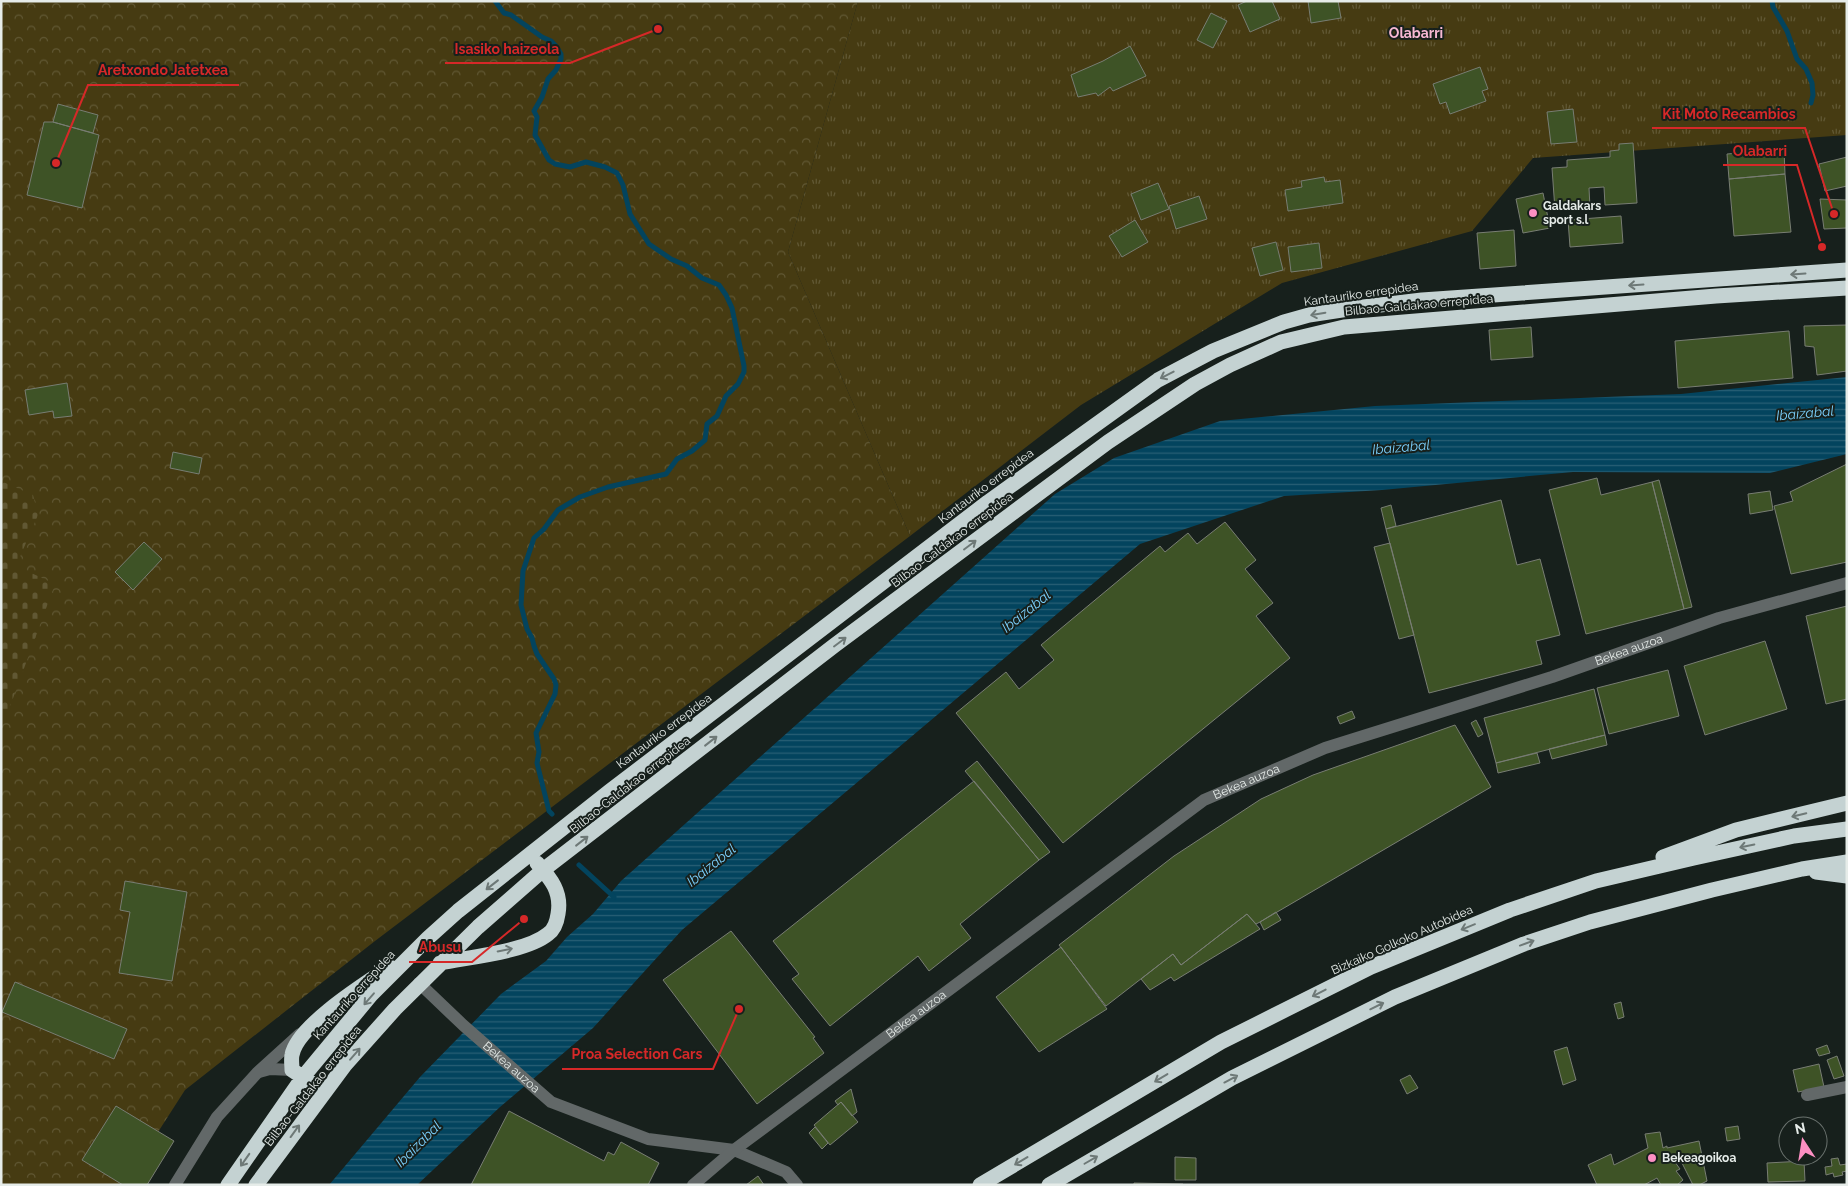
<svg xmlns="http://www.w3.org/2000/svg" width="1848" height="1186" font-family="Raleway,sans-serif">
  <style>
    .grass { fill: url(#grass-tufts) }
    .forest { fill: url(#forest-crowns) }
    .cemetery { fill: url(#cemetery-stones) }
    .water { fill: url(#water-rules) }
    .lines { fill: none; stroke-linecap: round; stroke-linejoin: round }
    .stream { stroke: #03445e; stroke-width: 5 }
    .building { fill: #3e5326; stroke: #787d73 }
    .street { stroke: #626868; stroke-width: 12 }
    .highway { stroke: #c4d2d2; stroke-width: 15 }
    .oneway { stroke: #6e7977 }
    .poi-dot { fill: #fc8fc2; stroke: #17201c; stroke-width: 2 }
    .labels { text-anchor: middle; stroke-width: 4; stroke-linejoin: round; paint-order: stroke }
    .poi-label { font-size: 12px; font-weight: bold; fill: #e6ece9; stroke: #17201c; text-anchor: start }
    .street-label { font-size: 12px; fill: #e6ece9; stroke: #17201c }
    .neighbourhood-label { font-size: 14px; font-weight: bold; fill: #f7b8d3; stroke: #17201c }
    .water-label { font-size: 14px; font-style: italic; fill: #7bd0fd; stroke: #17201c }
    .leader { fill: none; stroke: #d62828; stroke-width: 2 }
    .callout-dot { fill: #d62828; stroke: #17201c; stroke-width: 2 }
    .callout-label { font-size: 14px; text-anchor: middle; font-weight: bold; fill: #d62828; stroke: #17201c; stroke-width: 4; stroke-linejoin: round; paint-order: stroke }
  </style>
  <defs>
    <pattern id="grass-tufts" width="24" height="20" patternUnits="userSpaceOnUse" patternTransform="scale(1.25)"><rect width="24" height="20" fill="#463b12"/><path d="M3 7l-1-3M5 7V3M7 7l1-3M15 17l-1-3M17 17v-4M19 17l1-3" fill="none" stroke="#615834"/></pattern>
    <pattern id="forest-crowns" width="20" height="18" patternUnits="userSpaceOnUse" patternTransform="scale(1.25)"><rect width="20" height="18" fill="#463b12"/><path d="M2 6a3 3 0 1 1 6 0M12 15a3 3 0 1 1 6 0" fill="none" stroke="#615834"/></pattern>
    <pattern id="cemetery-stones" width="16" height="16" patternUnits="userSpaceOnUse" patternTransform="scale(1.25)"><rect width="16" height="16" fill="#463b12"/><path d="M2 7V4a2 2 0 0 1 4 0v3zM10 15v-3a2 2 0 0 1 4 0v3z" fill="#615834"/></pattern>
    <pattern id="water-rules" width="6" height="5" patternUnits="userSpaceOnUse" patternTransform="scale(1.25)"><rect width="6" height="5" fill="#03445e"/><path d="M0 2.5h6" fill="none" stroke="#285f75"/></pattern>
  </defs>
  <rect width="100%" height="100%" fill="#17201c"/>
  <path class="grass" d="M858 1H1847V135L1533 158 1472 231 1282 283 1081 405 910 536 788 252Z"/>
  <path class="forest" d="M1 1H858L788 252 910 536 375 941 185 1090 124 1185H1Z"/>
  <path class="cemetery" d="M1 481 33 495 38 515 16 566 55 584 12 701 1 724Z"/>
  <path class="water" d="M1847 377V454L1770 473 1573 472 1382 490 1284 496 1140 544 682 930 593 1028 500 1107 417 1185H329L420 1077 501 994 546 961 567 937 593 914 621 881 1055 494 1114 458 1220 421 1375 406 1681 394Z"/>
  <g class="lines">
    <path class="stream" d="M495 1 504 13 511 15 542 37 551 41 556 46 561 54V59L556 70 548 79 542 97 534 111 537 117 535 135 549 160 555 164 570 167 586 162 605 167 617 173 623 185 630 214 649 244 671 259 687 266 702 278 719 285 726 295 732 308 744 366V372L738 384 726 396 717 416 707 424 705 440 692 451 677 459 666 474 608 487 580 497 558 510 544 529 534 538 523 571 521 605 527 629 532 638 534 646 537 654 554 679 556 685 555 694 536 733 539 752 537 763 549 811 552 814
      M1772 1 1773 7 1787 31 1797 59 1806 69 1812 83 1813 95 1811 103
      M579 865 614 897"/>
  </g>
  <path class="building" d="M1247 1H1272L1280 19 1250 32 1238 5Z
    M1308 1H1338L1341 18 1311 23Z
    M1211 13 1227 21 1213 48 1197 40Z
    M1130 46 1146 76 1113 91 1110 87 1098 96 1096 93 1078 97 1071 75 1103 61Z
    M1480 67 1488 89 1482 91 1486 101 1450 114 1446 102 1440 104 1433 84Z
    M58 104 98 115 93 133 53 122Z
    M1573 109 1577 142 1551 144 1547 112Z
    M44 122H53L99 135 82 208 27 195Z
    M1633 143 1637 203 1605 205 1604 187 1589 188 1590 208 1555 210 1552 168 1567 167V160L1610 157V151L1619 150V144Z
    M1784 149 1785 174 1729 179 1727 154Z
    M1847 157V186L1825 191 1819 164Z
    M1785 174 1791 232 1734 236 1729 179Z
    M1324 177 1325 182 1340 180 1343 203 1288 211 1285 190 1302 187 1301 181Z
    M1158 183 1169 209 1141 220 1131 194Z
    M1543 193 1550 228 1523 233 1516 199Z
    M1199 196 1207 219 1176 229 1169 206Z
    M1820 199 1847 200V228L1824 229Z
    M1621 216 1623 243 1570 247 1568 220Z
    M1135 220 1148 242 1122 257 1109 236Z
    M1514 230 1516 266 1480 269 1477 233Z
    M1276 242 1283 270 1260 276 1252 248Z
    M1319 243 1322 268 1291 272 1288 247Z
    M1847 325V371L1817 375 1814 347 1805 346 1804 326Z
    M1531 327 1533 357 1491 360 1489 330Z
    M1789 331 1793 378 1678 388 1675 341Z
    M67 383 72 416 54 418 53 411 29 415 25 390Z
    M173 452 202 458 199 474 170 468Z
    M1847 464V562L1791 574 1774 506 1793 501 1790 492Z
    M1597 478 1601 495 1652 482 1684 609 1586 634 1549 490Z
    M1659 480 1692 607 1684 609 1652 482Z
    M1770 491 1773 510 1750 514 1748 494Z
    M1501 500 1517 565 1540 559 1560 635 1536 641 1542 664 1429 693 1386 529Z
    M1391 505 1396 526 1386 529 1381 508Z
    M1225 522 1256 560 1245 569 1273 603 1256 616 1290 658 1063 843 956 713 1006 672 1019 689 1054 660 1041 645 1160 546 1165 552 1188 533 1197 544Z
    M144 542 162 559 133 590 115 572Z
    M1390 543 1414 635 1399 639 1374 547Z
    M1847 606V699L1826 704 1806 616Z
    M1765 641 1787 709 1705 735 1684 666Z
    M1668 670 1679 716 1609 734 1597 688Z
    M1594 689 1605 735 1496 763 1484 718Z
    M1352 711 1355 718 1340 724 1337 717Z
    M1476 720 1483 734 1478 737 1471 723Z
    M1455 725 1491 787 1260 922 1256 924 1247 914 1181 965 1173 954 1106 1006 1059 945 1174 856 1261 799 1313 775Z
    M1605 735 1607 745 1552 759 1549 749Z
    M1537 753 1540 763 1498 773 1496 763Z
    M977 761 1050 852 1039 860 965 771Z
    M974 781 1039 860 960 924 971 938 929 971 918 956 830 1026 792 979 799 974 773 941Z
    M125 881 187 892 172 981 119 973 130 912 120 910Z
    M1276 912 1281 920 1264 930 1260 922Z
    M1247 914 1260 929 1174 981 1171 977 1150 990 1141 979 1173 954 1181 965Z
    M731 931 815 1037 813 1038 824 1053 757 1104 663 980Z
    M1061 947 1107 1009 1039 1052 996 997Z
    M15 982 127 1029 114 1059 2 1012Z
    M1621 1002 1624 1017 1618 1019 1614 1004Z
    M1827 1045 1830 1053 1819 1056 1816 1049Z
    M1567 1047 1576 1080 1563 1085 1554 1051Z
    M1837 1056 1844 1076 1834 1079 1827 1060Z
    M1819 1064 1824 1087 1798 1092 1793 1070Z
    M1410 1075 1418 1088 1407 1094 1400 1080Z
    M851 1089 857 1112 852 1116 841 1102 838 1105 835 1101Z
    M841 1102 858 1122 830 1145 814 1125Z
    M116 1106 174 1141 147 1185H123L82 1160Z
    M509 1111 604 1161 608 1152 614 1155 621 1142 659 1163 648 1185H471Z
    M1738 1126 1740 1139 1727 1141 1725 1128Z
    M815 1127 828 1143 822 1149 809 1133Z
    M1660 1132 1663 1148 1667 1146V1148L1699 1141 1707 1181 1699 1185H1693L1679 1157 1672 1158 1680 1169 1676 1171 1683 1180 1677 1185H1661L1657 1178 1644 1185H1597L1588 1165 1611 1154 1614 1165 1648 1148 1645 1134Z
    M1175 1157 1196 1158V1180H1175Z
    M1838 1158 1840 1165 1847 1164V1171L1842 1172 1843 1175 1834 1177 1833 1173 1826 1175 1825 1167 1832 1166 1831 1159Z
    M1804 1161 1805 1181 1768 1182 1767 1163Z
    M758 1176 764 1185H746Z
    M1134 1183 1183 1184V1185H1134Z"/>
  <g class="lines">
    <g class="street">
      <path id="s1" d="M419 983 463 1025 551 1102 648 1139 734 1150 786 1172 797 1185"/>
      <path d="M259 1072 270 1069 292 1070"/>
      <path d="M1807 1095 1847 1087"/>
      <path d="M175 1185 217 1117 257 1073 300 1034"/>
      <path id="s2" d="M693 1185 734 1150 1204 800 1325 748 1552 677 1719 618 1847 583"/>
    </g>
    <path class="highway" d="M1663 857 1736 830 1847 803
      M1816 872 1847 876
      M440 963C469 957 526 952 548 934 554 930 557 921 558 914 562 892 551 879 537 863
      M325 1092 292 1070C292 1065 291 1059 292 1055 297 1026 366 983 390 967
      M228 1185 303 1077 371 995 428 938 458 911 610 791 988 502 1158 380 1213 351 1284 322 1309 315 1355 308 1422 300 1847 270
      M256 1185 345 1065 395 1009 478 927 543 870 835 645 1108 442 1195 384 1230 365 1281 342 1344 327 1716 296 1847 288
      M980 1185 1221 1042 1371 967 1510 910 1596 881 1694 858 1794 836 1847 829
      M1049 1185 1232 1078 1395 997 1524 944 1590 922 1712 890 1802 869 1847 862"/>
  </g>
  <defs><path id="oneway-shaft" d="M-6 0H5M1.5-3L5.5 0L1.5 3" fill="none" stroke-width="1.6" stroke-linecap="round" stroke-linejoin="round" transform="scale(1.25)"/></defs>
  <g class="oneway">
    <use href="#oneway-shaft" transform="translate(1798 274) rotate(176)"/>
    <use href="#oneway-shaft" transform="translate(1636 285) rotate(176)"/>
    <use href="#oneway-shaft" transform="translate(1318 314) rotate(170)"/>
    <use href="#oneway-shaft" transform="translate(1167 375) rotate(153)"/>
    <use href="#oneway-shaft" transform="translate(970 545) rotate(-37)"/>
    <use href="#oneway-shaft" transform="translate(840 642) rotate(-37)"/>
    <use href="#oneway-shaft" transform="translate(711 741) rotate(-38)"/>
    <use href="#oneway-shaft" transform="translate(1799 815) rotate(166)"/>
    <use href="#oneway-shaft" transform="translate(582 841) rotate(-38)"/>
    <use href="#oneway-shaft" transform="translate(1747 846) rotate(168)"/>
    <use href="#oneway-shaft" transform="translate(492 885) rotate(142)"/>
    <use href="#oneway-shaft" transform="translate(1468 927) rotate(158)"/>
    <use href="#oneway-shaft" transform="translate(1527 943) rotate(-20)"/>
    <use href="#oneway-shaft" transform="translate(505 950) rotate(-11)"/>
    <use href="#oneway-shaft" transform="translate(1319 993) rotate(153)"/>
    <use href="#oneway-shaft" transform="translate(369 999) rotate(131)"/>
    <use href="#oneway-shaft" transform="translate(1377 1006) rotate(-26)"/>
    <use href="#oneway-shaft" transform="translate(355 1054) rotate(-49)"/>
    <use href="#oneway-shaft" transform="translate(1161 1078) rotate(149)"/>
    <use href="#oneway-shaft" transform="translate(1231 1079) rotate(-28)"/>
    <use href="#oneway-shaft" transform="translate(295 1131) rotate(-54)"/>
    <use href="#oneway-shaft" transform="translate(245 1160) rotate(125)"/>
    <use href="#oneway-shaft" transform="translate(1091 1160) rotate(-30)"/>
    <use href="#oneway-shaft" transform="translate(1021 1161) rotate(149)"/>
  </g>
  <g class="poi-dot">
    <circle cx="1533" cy="213" r="5"/>
    <circle cx="1652" cy="1158" r="5"/>
  </g>
  <g class="labels">
    <g class="poi-label">
      <text x="1543" y="210">Galdakars<tspan x="1543" dy="14">sport s.l</tspan></text>
      <text x="1662" y="1162">Bekeagoikoa</text>
    </g>
    <g class="street-label">
      <text transform="translate(1361 294) rotate(-8)" y="4">Kantauriko errepidea</text>
      <text transform="translate(1419 305) rotate(-5)" y="4">Bilbao-Galdakao errepidea</text>
      <text transform="translate(986 486) rotate(-37)" y="4">Kantauriko errepidea</text>
      <text transform="translate(952 540) rotate(-37)" y="4">Bilbao-Galdakao errepidea</text>
      <text dy="4" stroke="none"><textPath href="#s2" startOffset="1091">Bekea auzoa</textPath></text>
      <text transform="translate(664 731) rotate(-37)" y="4">Kantauriko errepidea</text>
      <text dy="4" stroke="none"><textPath href="#s2" startOffset="686">Bekea auzoa</textPath></text>
      <text transform="translate(630 785) rotate(-38)" y="4">Bilbao-Galdakao errepidea</text>
      <text transform="translate(1402 940) rotate(-24)" y="4">Bizkaiko Golkoko Autobidea</text>
      <text transform="translate(354 995) rotate(-48)" y="4">Kantauriko errepidea</text>
      <text dy="4" stroke="none"><textPath href="#s2" startOffset="281">Bekea auzoa</textPath></text>
      <text dy="4" stroke="none"><textPath href="#s1" startOffset="125">Bekea auzoa</textPath></text>
      <text transform="translate(313 1086) rotate(-52)" y="4">Bilbao-Galdakao errepidea</text>
    </g>
    <g class="neighbourhood-label">
      <text x="1416" y="38">Olabarri</text>
    </g>
    <g class="water-label">
      <text transform="translate(1805 413) rotate(-5)" y="5">Ibaizabal</text>
      <text transform="translate(1401 447) rotate(-5)" y="5">Ibaizabal</text>
      <text transform="translate(1026 611) rotate(-39)" y="5">Ibaizabal</text>
      <text transform="translate(711 865) rotate(-39)" y="5">Ibaizabal</text>
      <text transform="translate(418 1144) rotate(-45)" y="5">Ibaizabal</text>
    </g>
  </g>
  <path class="leader" d="M658 29L570 63H445M56 163L88 85H239M1834 214L1805 128H1652M1822 247L1797 165H1723M524 919L472 962H409M739 1009L713 1069H562"/>
  <g class="callout-dot">
    <circle cx="658" cy="29" r="5"/>
    <circle cx="56" cy="163" r="5"/>
    <circle cx="1834" cy="214" r="5"/>
    <circle cx="1822" cy="247" r="5"/>
    <circle cx="524" cy="919" r="5"/>
    <circle cx="739" cy="1009" r="5"/>
  </g>
  <g class="callout-label">
    <text x="507" y="54">Isasiko haizeola</text>
    <text x="163" y="75">Aretxondo Jatetxea</text>
    <text x="1729" y="119">Kit Moto Recambios</text>
    <text x="1760" y="156">Olabarri</text>
    <text x="440" y="952">Abusu</text>
    <text x="637" y="1059">Proa Selection Cars</text>
  </g>
  <rect width="1848" height="1186" fill="none" stroke="#e6ece9" stroke-width="5"/>
  <g transform="translate(1803 1141) rotate(348)"><circle r="24" fill="#17201c" stroke="#6a726e"/>
  <path d="M0-4L9 19L0 12L-9 19Z" fill="#fc8fc2"/>
  <text y="-8" font-size="14" font-weight="bold" text-anchor="middle" fill="#e6ece9">N</text>
  </g>
</svg>
